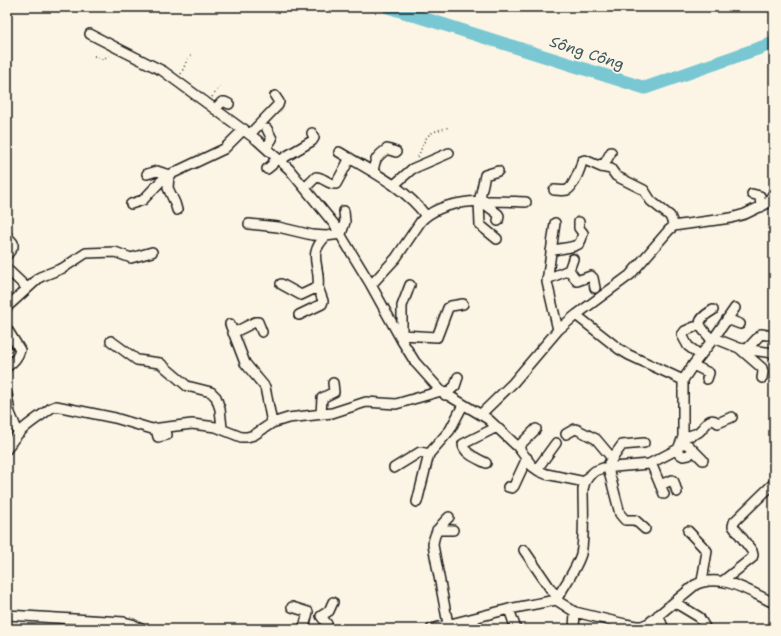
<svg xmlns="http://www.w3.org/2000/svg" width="781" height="636" font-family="'Shantell Sans',sans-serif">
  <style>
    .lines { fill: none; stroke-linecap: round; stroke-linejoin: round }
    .river { stroke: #78c7d3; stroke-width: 13 }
    .minor-casing { stroke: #1c1c1c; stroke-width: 12 }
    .path { stroke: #1c1c1c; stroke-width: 1.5; stroke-dasharray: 1 3; stroke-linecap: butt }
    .minor { stroke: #fcf5e5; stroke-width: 9 }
    .labels { text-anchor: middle; stroke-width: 3.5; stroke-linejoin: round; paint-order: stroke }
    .water-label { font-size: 15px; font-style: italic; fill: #3c585c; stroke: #fcf5e5 }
  </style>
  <rect width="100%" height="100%" fill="#fcf5e5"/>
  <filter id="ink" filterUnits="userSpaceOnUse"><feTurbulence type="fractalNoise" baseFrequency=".025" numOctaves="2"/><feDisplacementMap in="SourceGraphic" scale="8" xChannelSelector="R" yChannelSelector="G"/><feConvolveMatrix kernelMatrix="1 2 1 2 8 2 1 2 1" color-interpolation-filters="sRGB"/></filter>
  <g filter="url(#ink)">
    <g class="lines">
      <path class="river" d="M388 7 645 88 774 43"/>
      <defs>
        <path id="minor" d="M90 34 121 50 163 71 257 140 289 169 334 224 371 285 402 341 415 362 441 391 488 419 518 447 532 466 539 471 546 474 585 482
          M215 109 222 102H225L229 104
          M250 134 278 105 279 102 275 96
          M266 148 272 139 267 129
          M339 152C369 170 405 187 426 216
          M281 161 285 157 312 141 314 138 312 133
          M599 165 605 163 611 152
          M267 169 272 165 276 157
          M373 172C375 159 376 157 387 149L396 152
          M147 174 157 171 169 175 168 188 175 203 177 210
          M394 185 412 169 449 153
          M305 188 316 177C323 177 329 185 336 184L350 158
          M554 190C558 190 564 191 567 190 573 188 581 167 582 161L585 160 601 167 611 169 616 176 644 190 651 201 670 216 674 226
          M752 194 760 196 761 207
          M482 202 498 214 499 216 498 221
          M131 204 143 200 160 182 169 175 224 149 244 129
          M555 223 547 282 558 330
          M249 224 278 227 312 235 326 236 341 234 345 222 344 211
          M7 236 13 243V247L7 255
          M497 239 480 225 479 202 485 175 498 171
          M551 251C558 248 578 248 580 242 582 239 582 235 583 233L579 228V222
          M573 259 569 270 577 281 591 276 593 278 595 288
          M7 269 27 288
          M547 279 569 270
          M281 284 301 295 318 287C321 264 306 256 326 236
          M371 285 396 258 421 221C445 196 494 201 526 202
          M7 307 40 277 63 268 86 253 115 252 131 258 152 252
          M299 315 322 304 323 301 318 287
          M576 315 619 349 629 355 683 380
          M727 319 740 324
          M230 324 245 363 265 387 272 423
          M694 327 685 331 682 335 688 346 700 355
          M7 329 20 350C18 358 13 362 7 367
          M233 333 255 322H258L262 332
          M402 335 437 337 448 308 451 306 463 304
          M714 338 735 308
          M402 340V306L410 285
          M712 340C699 325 693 322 713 310
          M111 341 137 360 160 363 187 386 211 392 216 397 220 409 222 428
          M739 348 762 368 763 372 762 378
          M747 349 761 334 767 335
          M693 365 709 373 707 379
          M7 394 10 413 18 432
          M445 395 455 386 458 377
          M321 414 322 398 334 392 333 383
          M481 414 513 383 558 330 576 315 630 275 669 230 674 226 680 225 731 218 745 214 768 203 774 192
          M156 429 158 437 167 435
          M566 434 575 429 578 430 596 439 612 458
          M683 437C688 436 693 435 697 433 705 429 708 414 718 423L732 417
          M681 443 688 445 703 460
          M518 447 536 429
          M7 449C18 429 33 422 51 408L56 406 115 418 152 429 192 424 216 427 241 437H247L254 435 272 423 288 418 332 413 366 402 396 404 441 391
          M675 451 683 456 689 455
          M486 463C478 459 463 453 463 444L497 427
          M609 463 622 445 644 443
          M651 463 664 494
          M394 468 420 452 429 454
          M608 468 620 514 625 520H635L645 529
          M537 469 556 443
          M660 485 672 480 674 482 677 492
          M508 487 512 488 514 486 527 458
          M417 502 429 454 450 430 463 405
          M437 530H453
          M688 531 707 551 702 581
          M524 550 552 591 558 596
          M723 581 752 558 753 555 752 551 733 526 734 522 774 483
          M556 600C564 586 576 570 581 554 585 536 583 508 583 489L585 482 589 476 595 471 603 468 649 464 678 449 683 437V380L693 365 714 338 739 348 758 351 774 353
          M674 602 699 617 706 629
          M292 607 308 612 305 624 302 629
          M509 609 516 629
          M7 615 124 622 132 624 141 629
          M658 615 664 629
          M448 624 433 545C434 532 440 526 449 517
          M327 629V624L321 616 329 611 333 602
          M431 629 509 609 556 600 575 612 625 624 636 626H642L649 623 695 585C722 572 750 592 774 603
          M465 629 471 624 476 618
          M574 629 575 612"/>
      </defs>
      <use href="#minor" class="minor-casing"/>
      <path class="path" d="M94 56 102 59 112 55
        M181 74 188 58 192 55
        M212 97 220 87
        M418 157C427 135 425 133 450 127"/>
      <use href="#minor" class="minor"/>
    </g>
  </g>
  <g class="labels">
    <g class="water-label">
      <text transform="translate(587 53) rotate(18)" y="5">Sông Công</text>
    </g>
  </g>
  <rect width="781" height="636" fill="none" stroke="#fcf5e5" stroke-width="24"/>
  <rect x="12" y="12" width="757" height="612" fill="none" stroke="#1c1c1c" stroke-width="1.5" filter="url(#ink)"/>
</svg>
